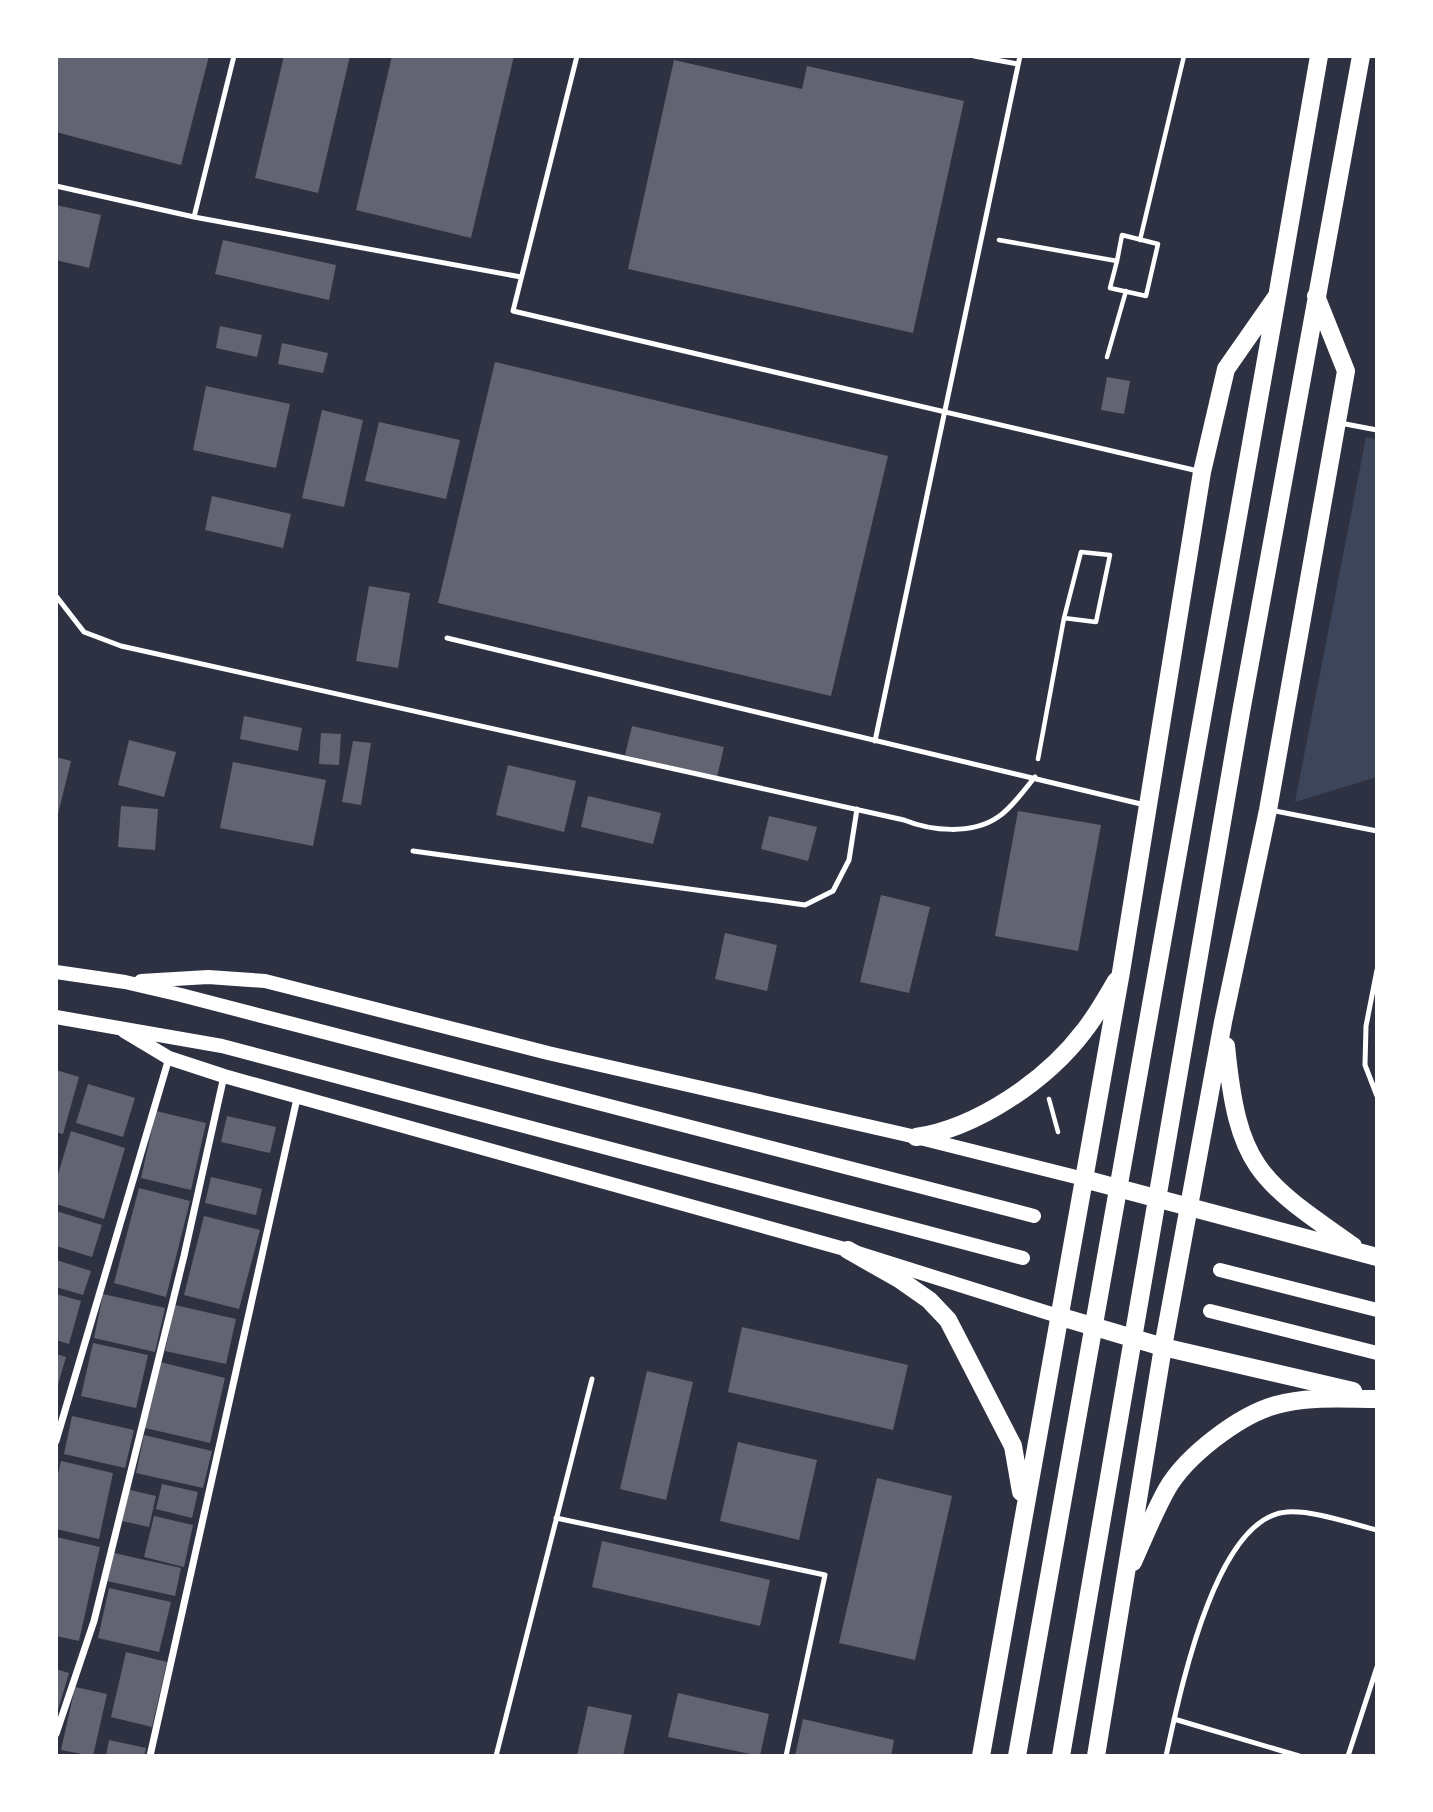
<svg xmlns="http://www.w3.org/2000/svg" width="1433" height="1812" font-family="Lato,sans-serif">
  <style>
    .green { fill: #3c4559 }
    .building { fill: #626471 }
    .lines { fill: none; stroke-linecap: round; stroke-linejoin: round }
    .path { stroke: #fff; stroke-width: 4.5 }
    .service { stroke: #fff; stroke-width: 5 }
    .minor { stroke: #fff; stroke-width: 7 }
    .secondary { stroke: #fff; stroke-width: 14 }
    .primary { stroke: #fff; stroke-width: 18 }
  </style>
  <rect width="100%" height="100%" fill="#2d3142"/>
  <path class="green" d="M1366 437 1377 439V777L1295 802Z"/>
  <path class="building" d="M56 56H209L181 165 56 132Z
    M284 56H350L318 193 255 178Z
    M392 56H514L471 238 356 210Z
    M674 60 802 89 807 66 964 101 913 333 628 269Z
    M56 205 101 215 89 268 56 260Z
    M223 240 336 265 329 300 215 274Z
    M220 326 262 335 257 357 216 348Z
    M282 343 328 353 323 373 278 364Z
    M495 362 888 456 831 696 438 603Z
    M1107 377 1130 381 1124 414 1101 410Z
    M206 386 290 404 276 468 193 450Z
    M322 410 363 420 344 507 302 498Z
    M379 422 460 440 446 499 365 481Z
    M212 496 291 514 283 548 205 530Z
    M369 586 410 593 398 668 356 661Z
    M244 716 302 728 298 751 240 739Z
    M632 726 724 747 717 777 625 755Z
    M321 733 341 734 339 765 319 764Z
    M129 740 176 752 164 797 118 785Z
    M353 741 371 743 361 805 342 802Z
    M56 757 71 761 57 818H56Z
    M233 762 326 780 313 846 220 828Z
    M508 765 576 781 564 832 496 815Z
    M588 796 661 813 653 844 581 827Z
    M121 806 158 809 155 850 118 847Z
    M1018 811 1101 825 1078 951 995 936Z
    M769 816 817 827 808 861 761 849Z
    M881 895 930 907 909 993 860 982Z
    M725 933 777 945 767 991 715 979Z
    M56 1070 79 1077 63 1134 56 1132Z
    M88 1084 135 1098 123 1137 76 1123Z
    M156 1111 206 1123 191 1190 141 1178Z
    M227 1116 276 1127 270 1153 221 1142Z
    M71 1131 125 1148 104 1219 56 1204V1181Z
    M211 1177 262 1189 256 1215 205 1203Z
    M139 1188 190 1201 166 1297 114 1283Z
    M56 1211 102 1225 92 1257 56 1246Z
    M204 1216 260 1230 239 1309 184 1295Z
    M56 1260 91 1271 83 1295 56 1287Z
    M56 1294 81 1301 69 1344 56 1340Z
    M103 1294 165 1308 155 1352 94 1338Z
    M175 1305 236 1319 226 1364 165 1351Z
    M742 1327 908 1365 893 1430 728 1392Z
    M93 1343 148 1355 136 1408 81 1396Z
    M56 1354 66 1357 57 1388H56Z
    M160 1362 225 1378 210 1443 145 1428Z
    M647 1371 693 1382 666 1500 620 1489Z
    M72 1416 134 1430 125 1468 64 1454Z
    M144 1435 212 1451 203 1488 136 1473Z
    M738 1442 817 1460 799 1540 720 1521Z
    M61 1461 113 1473 99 1539 56 1529V1483Z
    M877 1478 952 1496 915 1660 839 1643Z
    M162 1484 198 1492 192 1518 156 1509Z
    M130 1490 156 1496 149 1527 122 1521Z
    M154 1516 193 1525 184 1567 144 1557Z
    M56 1537 100 1547 79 1641 56 1636Z
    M602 1541 770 1580 760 1626 592 1587Z
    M114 1553 181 1568 175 1596 107 1581Z
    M109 1588 171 1602 159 1652 98 1638Z
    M126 1652 167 1662 152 1727 111 1717Z
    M56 1669 69 1673 57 1713H56Z
    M75 1687 107 1694 93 1756 61 1750Z
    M678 1693 769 1714 760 1756 668 1737Z
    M588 1706 632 1715 623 1756H577Z
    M803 1719 894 1740 891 1756H795Z
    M109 1740 146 1748 144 1756H106Z"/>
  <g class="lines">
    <path class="path" d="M999 240 1117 261 1110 288 1146 296 1158 244 1122 235 1117 261
      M1140 240 1184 56
      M1107 357 1126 291
      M1038 759 1064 618 1096 622 1110 555 1081 552 1064 618
      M1049 1099 1058 1132"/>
    <path class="service" d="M577 56 513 311 1198 471
      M974 56 1018 64
      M56 186 194 217 521 277
      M194 217 234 56
      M1340 423 1377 430
      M56 596 84 632 121 646 904 820C931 831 972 835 998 817 1012 808 1024 790 1035 777
      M447 638 1145 805
      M875 741 1020 56
      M1270 810 1377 831
      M413 851 805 905 833 891 849 860 857 809
      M1377 970 1366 1026 1365 1065 1377 1096
      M556 1518 825 1575 786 1756
      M1174 1719 1299 1756
      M496 1756 592 1379
      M1166 1756C1179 1698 1214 1517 1287 1512 1313 1510 1352 1524 1377 1530
      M1348 1756 1377 1667"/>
    <path class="minor" d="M56 1441 169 1058
      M56 1734 94 1621 184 1256 224 1076
      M150 1756 298 1094"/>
    <path class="secondary" d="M56 972 125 982 181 995 1034 1216
      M141 981 208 977 265 981 548 1053 916 1137 1084 1179
      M56 1017 222 1046 1023 1258
      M124 1031 169 1058 224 1076 848 1250 1058 1316
      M1220 1270 1377 1310
      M1210 1311 1377 1353"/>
    <path class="primary" d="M1226 1046C1238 1167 1257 1179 1353 1246
      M916 1137C977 1128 1047 1080 1084 1031 1096 1016 1106 998 1116 981
      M1084 1179 1377 1257
      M848 1250 899 1279 929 1300 948 1320 1013 1446 1021 1492
      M1058 1316 1163 1347 1353 1391
      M1133 1562C1144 1538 1154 1512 1167 1489 1186 1456 1239 1415 1276 1405 1308 1396 1344 1399 1377 1399
      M981 1756 1121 972 1202 472 1226 369 1277 296
      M1017 1756C1118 1189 1221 623 1319 56
      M1061 1756 1241 712 1361 56
      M1096 1756 1163 1347 1223 1022 1268 810 1346 371 1316 296"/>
  </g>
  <rect width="1433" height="1812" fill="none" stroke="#ffffff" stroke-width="116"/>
</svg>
